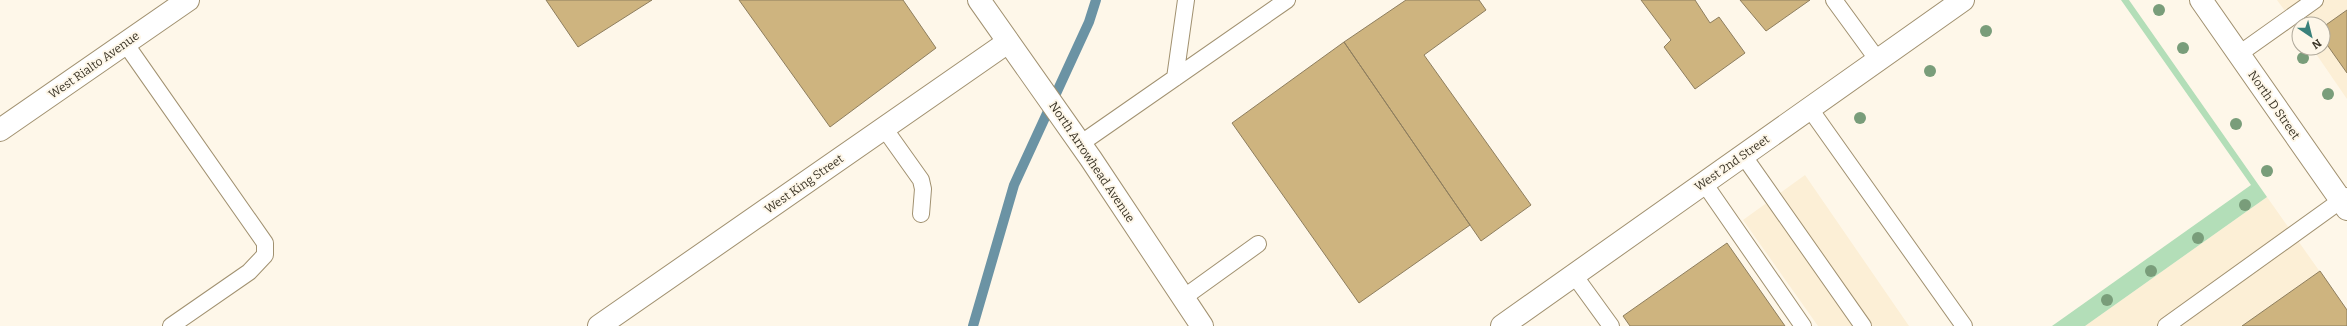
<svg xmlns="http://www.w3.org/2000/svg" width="2347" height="326" font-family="Bitter,serif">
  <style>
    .built { fill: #fcefd6 }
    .green { fill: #b3deb8 }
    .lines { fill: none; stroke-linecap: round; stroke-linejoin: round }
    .stream { stroke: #6b93a4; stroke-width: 10 }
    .building { fill: #ceb47f; stroke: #8e7e5e }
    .lane-casing { stroke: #a19170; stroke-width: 18 }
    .street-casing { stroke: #a19170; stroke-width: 24 }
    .secondary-casing { stroke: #a19170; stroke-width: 24 }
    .lane { stroke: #fff; stroke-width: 16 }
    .street { stroke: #fff; stroke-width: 22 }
    .secondary { stroke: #fff; stroke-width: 22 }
    .tree { fill: #799d7a }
    .labels { text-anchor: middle; stroke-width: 4; stroke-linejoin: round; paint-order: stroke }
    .street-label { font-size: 12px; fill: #393325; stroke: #fef7e9 }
  </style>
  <rect width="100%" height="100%" fill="#fef7e9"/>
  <path class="built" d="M2277 0H2347V99L2312 48H2323V24H2299V30Z
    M1805 175 1909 326H1818L1743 220Z
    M2267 197 2347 310V326H2085Z"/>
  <path class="green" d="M2121 0H2129L2267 197 2085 326H2052L2251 185Z"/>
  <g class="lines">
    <path class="stream" d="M973 326 1014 185 1089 22 1096 0"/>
  </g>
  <path class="building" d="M546 0H652L578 47Z
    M739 0H903L936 48 830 127Z
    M1406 0H1479L1486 10 1424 55 1531 205 1481 241 1344 42Z
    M1641 0H1695L1710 23 1719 17 1745 53 1695 89 1664 47 1671 40Z
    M1740 0H1810L1766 31Z
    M2347 10V73L2323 39V27Z
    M1344 42 1470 225 1359 303 1232 123Z
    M1727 243 1785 326H1630L1623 316Z
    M2320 271 2347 310V326H2242Z"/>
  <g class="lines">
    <defs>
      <path id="lane" d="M1834 0 1877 59
        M125 43 265 243V255L249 272 171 326
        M2239 54 2315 0
        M1175 78 1186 0
        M1810 109 1964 326
        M884 128 921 180 923 189 921 214
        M1080 144 1287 0
        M1743 155 1863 326
        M1704 183 1803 326
        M1574 275 1611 326
        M1183 298 1258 244
        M2166 326 2347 196"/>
      <path id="street" d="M599 326 1008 42"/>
      <path id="secondary" d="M979 0 1091 159 1202 326
        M2201 0 2347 209
        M0 130 188 0
        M1502 326 1963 0"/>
    </defs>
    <use href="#lane" class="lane-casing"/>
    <use href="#street" class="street-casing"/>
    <use href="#secondary" class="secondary-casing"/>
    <use href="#lane" class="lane"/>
    <use href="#street" class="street"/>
    <use href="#secondary" class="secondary"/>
  </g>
  <g class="tree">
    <circle cx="2159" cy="10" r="6"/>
    <circle cx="1986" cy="31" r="6"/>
    <circle cx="2183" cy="48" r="6"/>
    <circle cx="2303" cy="58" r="6"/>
    <circle cx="1930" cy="71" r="6"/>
    <circle cx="2328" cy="94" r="6"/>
    <circle cx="1860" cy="118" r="6"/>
    <circle cx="2236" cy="124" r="6"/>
    <circle cx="2267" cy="171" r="6"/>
    <circle cx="2245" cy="205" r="6"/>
    <circle cx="2198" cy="238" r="6"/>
    <circle cx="2151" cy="271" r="6"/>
    <circle cx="2107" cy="300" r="6"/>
  </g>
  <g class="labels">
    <g class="street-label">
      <text transform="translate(94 65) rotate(-35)" y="4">West Rialto Avenue</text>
      <text transform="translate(2274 105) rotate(55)" y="4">North D Street</text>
      <text transform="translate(1092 162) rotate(56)" y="4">North Arrowhead Avenue</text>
      <text transform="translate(1732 163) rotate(-35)" y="4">West 2nd Street</text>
      <text transform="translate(804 184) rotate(-35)" y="4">West King Street</text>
    </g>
  </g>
  <g transform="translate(2311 36) rotate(145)"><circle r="19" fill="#fef7e9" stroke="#afa99b"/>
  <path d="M0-3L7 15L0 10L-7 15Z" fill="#3a817b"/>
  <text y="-6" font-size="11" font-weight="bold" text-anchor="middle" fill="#393325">N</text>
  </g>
</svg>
